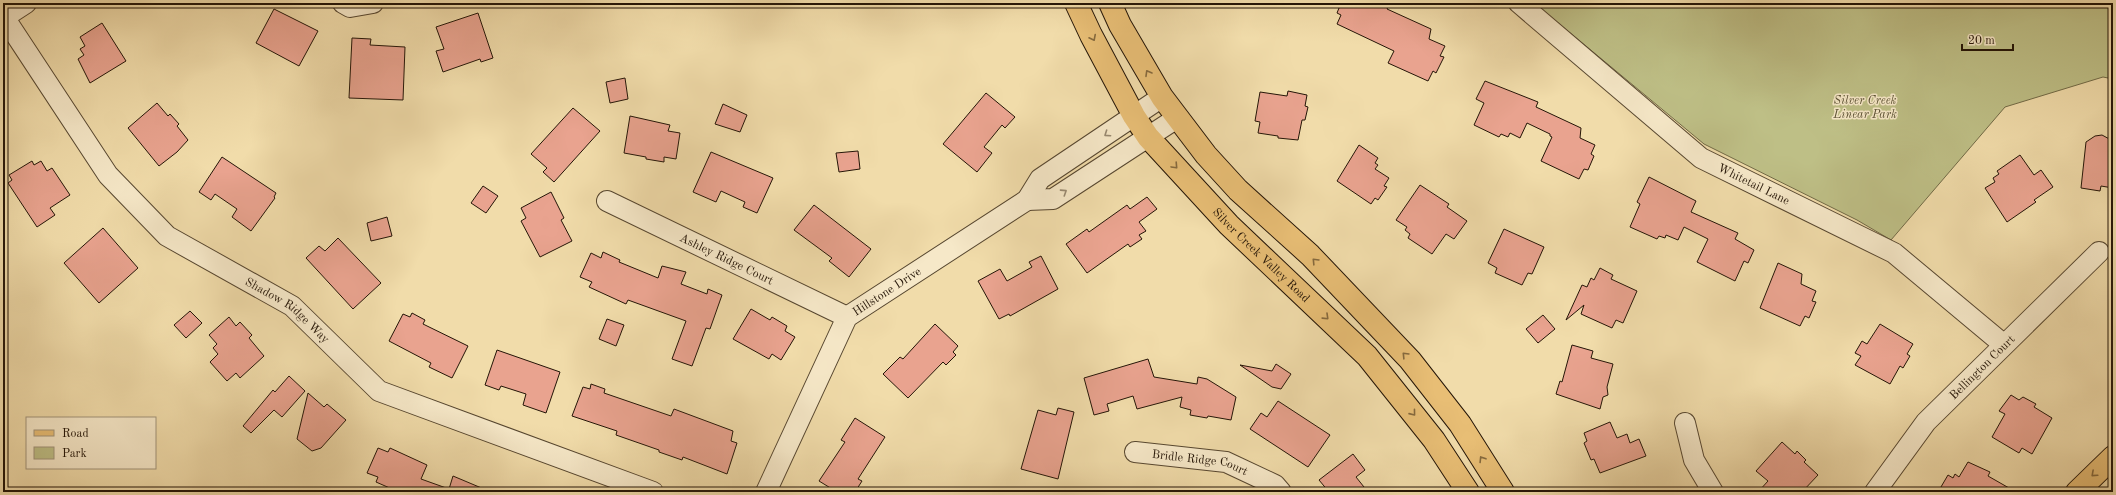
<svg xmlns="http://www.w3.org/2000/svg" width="2116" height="495" font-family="'Old Standard TT',serif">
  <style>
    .green { fill: #bebf86; stroke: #716a46 }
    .building { fill: #e9a38f; stroke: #241507 }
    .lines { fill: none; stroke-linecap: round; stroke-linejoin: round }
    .minor-casing { stroke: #574730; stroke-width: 22 }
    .major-casing { stroke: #241507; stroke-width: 24 }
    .minor { stroke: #f6e8c8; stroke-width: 20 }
    .major { stroke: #e8be75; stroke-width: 22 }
    .oneway { stroke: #866a3e }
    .oneway2 { stroke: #988971 }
    .labels { text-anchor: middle; stroke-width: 3; stroke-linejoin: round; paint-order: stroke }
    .park-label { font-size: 12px; font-style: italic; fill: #5a5033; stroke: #f6e8c8 }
    .street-label { font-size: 12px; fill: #241507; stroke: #f6e8c8 }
  </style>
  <rect width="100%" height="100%" fill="#f1dcaa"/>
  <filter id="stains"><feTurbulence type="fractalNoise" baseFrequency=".005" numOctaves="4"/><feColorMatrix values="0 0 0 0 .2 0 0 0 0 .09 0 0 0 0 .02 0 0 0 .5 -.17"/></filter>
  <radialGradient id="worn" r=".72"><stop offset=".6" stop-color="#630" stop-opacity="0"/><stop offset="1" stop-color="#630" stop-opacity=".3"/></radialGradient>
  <path class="green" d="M1534 3H2113V79L2103 77 2005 107 1891 240 1857 220 1704 144Z"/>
  <path class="building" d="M1341 3H1390L1387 9 1431 29 1429 39 1445 46 1440 56 1444 57 1436 73 1433 71 1428 81 1388 63 1394 51 1337 24 1341 15 1337 13Z
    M274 9 318 31 299 66 256 43Z
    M478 13 493 58 481 62 480 59 443 72 436 51 444 49 436 27Z
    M102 23 126 61 90 83 78 59 84 55 80 49 85 46 80 37Z
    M352 38 371 39 370 45 405 47 403 100 349 98Z
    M625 78 628 99 610 103 606 82Z
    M1485 81 1538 102 1536 107 1581 128 1580 138 1595 145 1591 154 1594 156 1588 170 1584 169 1579 179 1541 161 1552 137 1550 136V134L1527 123 1520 138 1510 133 1508 137 1501 134 1499 137 1474 125 1484 103 1476 99Z
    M1288 91 1307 95 1305 106 1308 107 1305 120H1302L1298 140 1278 138V136L1258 133 1260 122 1255 121 1260 92 1287 96Z
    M986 93 1015 117 1005 128 1002 125 984 147 992 153 977 172 943 144Z
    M157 103 168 116 170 114 179 124 177 126 188 140 177 152 159 166 128 128Z
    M723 104 747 115 740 132 715 124Z
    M573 108 600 131 554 182 543 172 547 168 531 154Z
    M630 116 670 125 668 131 680 133 676 159 664 157V162L646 159V157L624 153Z
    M2102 135 2113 141V188L2101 186 2100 191 2081 188 2086 142 2095 136Z
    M1359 145 1378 158 1375 163 1378 165 1375 169 1389 178 1384 186 1387 187 1378 200 1375 198 1371 204 1337 181Z
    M858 151 860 169 839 172 836 153Z
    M711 152 773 178 757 213 743 207 745 202 721 191 716 202 693 192Z
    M2020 155 2034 175 2041 170 2053 187 2034 200 2036 202 2007 222 1985 188 1995 182 1993 178 1999 174 1997 171Z
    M222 157 276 193 274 197 275 198 251 231 232 217 237 209 215 194 211 200 199 192Z
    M32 161 34 165 41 161 47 171 52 168 70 195 50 208 55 215 37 227 8 183 12 180 9 175Z
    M1649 177 1696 201 1691 212 1738 233 1735 239 1754 250 1748 263 1744 261 1735 281 1697 262 1708 239 1684 227 1678 240 1666 235 1665 238 1659 236 1657 239 1630 227 1640 204 1637 202Z
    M1420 185 1449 204 1447 207 1467 221 1454 239 1446 234 1432 254 1408 238 1410 234 1405 230 1407 227 1396 220Z
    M483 186 498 196 486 213 471 203Z
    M551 192 564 218 561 220 572 241 540 257 521 221 526 218 521 208Z
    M1147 197 1157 209 1139 222 1146 231 1139 235 1142 239 1130 247 1128 244 1087 273 1066 244 1087 229 1089 232 1127 205 1130 209Z
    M814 205 871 249 849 277 829 261 832 258 794 230Z
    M387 217 392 236 371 241 367 223Z
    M103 228 138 268 99 303 64 263Z
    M1504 229 1544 247 1532 274 1528 273 1522 285 1495 273 1497 268 1488 263Z
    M338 238 381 283 353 309 306 258 319 246 325 251Z
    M603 252 620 260 619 262 658 278 662 266 686 272 681 284 707 294 708 289 722 295 710 329 706 328 692 366 672 359 686 321 628 300 626 304 589 287 592 282 580 277 591 253 601 258Z
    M1041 256 1058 289 1010 316 1009 314 999 319 978 281 1000 269 1007 281 1032 267 1029 262Z
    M1778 263 1802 274 1801 284 1816 291 1812 301 1816 302 1809 318 1805 316 1800 326 1760 308Z
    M1600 268 1613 275 1611 279 1637 291 1623 323 1616 320 1612 328 1581 314 1584 305 1566 320 1582 285 1587 287 1591 278 1594 280Z
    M751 309 770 320 772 317 787 326 785 331 795 337 781 360 772 354 769 359 733 339Z
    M190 311 202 323 186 338 174 325Z
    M412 313 425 320 423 324 468 346 452 378 429 367 431 363 389 341 403 314 410 317Z
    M1543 315 1555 329 1538 343 1526 329Z
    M229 317 236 326 240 322 252 335 249 338 264 356 240 378 236 373 227 381 210 362 218 354 213 348 217 344 209 335Z
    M607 319 624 325 616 346 599 339Z
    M935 324 958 346 953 352 956 355 946 365 943 362 908 398 883 374 900 357 903 359Z
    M1880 324 1913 344 1907 354 1910 356 1903 368 1900 366 1890 384 1855 365 1861 356 1855 353 1862 341 1867 344Z
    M1572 345 1593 351 1591 358 1613 364 1607 387 1608 395 1603 397 1600 409 1556 394 1560 381 1562 382Z
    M497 350 560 372 546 413 523 405 526 394 501 386 499 390 485 385Z
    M1148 359 1154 377 1197 384 1198 377 1207 379 1236 397 1231 420 1208 416 1207 418 1190 415 1191 410 1180 407 1182 397 1137 409 1133 396 1107 404 1109 411 1094 415 1084 378Z
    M1276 364 1291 374 1281 389 1272 387 1240 365 1272 371Z
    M289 376 305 391 282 417 274 410 251 433 243 426 273 390 275 392Z
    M591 384 605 389 604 393 671 416 674 409 733 431 731 441 737 443 727 474 683 457 682 460 659 452V450L616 435 617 431 572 416 583 387 590 389Z
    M308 393 324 407 327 404 346 420 321 448 312 451 297 439Z
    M2011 395 2019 400 2023 397 2036 404 2034 407 2052 418 2032 454 2022 448 2019 453 1992 437 2005 414 1999 411Z
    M1278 401 1330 435 1308 467 1250 429 1261 413 1267 417Z
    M1058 408 1074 412 1058 479 1021 469 1038 410 1056 415Z
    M855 418 885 437 858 479 862 481 855 492H837L819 481 845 442 841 440Z
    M1610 422 1617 438 1627 434 1630 443 1639 439 1646 456 1600 473 1594 459 1591 460 1584 443 1587 441 1584 433Z
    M1782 442 1795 454 1797 451 1806 460 1804 462 1818 475 1802 492H1758L1768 481 1756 471Z
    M378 448 388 452 390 448 427 465 421 479 449 489 453 476 491 492H390L392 489 376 482 378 477 367 473Z
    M1353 454 1365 470 1356 477 1368 492H1329L1319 480Z
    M1968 462 1990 472 1988 476 2016 492H1938L1948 475 1953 478 1955 474 1959 477Z"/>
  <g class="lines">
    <defs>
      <g id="minor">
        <path d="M343 3 350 7 373 3"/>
        <path id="s1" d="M1519 3 1701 158 1894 253 2003 344"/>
        <path id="s2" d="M4 17 108 175 167 236 292 306 379 391 653 492"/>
        <path d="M3 18 26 3"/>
        <path d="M1027 200 1053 199 1177 118"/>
        <path id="s3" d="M607 201 847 317"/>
        <path d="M1685 423 1694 460 1713 492"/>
        <path id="s4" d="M1135 452 1226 462 1275 485 1281 492"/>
        <path id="s5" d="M766 492 847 317 1027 200 1040 179 1162 97"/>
        <path id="s6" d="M1875 492 1926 422 2099 252"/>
      </g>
      <g id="major">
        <path id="s7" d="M1076 3 1091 35 1134 116 1148 137 1229 225 1367 356 1434 440 1468 492"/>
        <path d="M1110 3 1120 25 1162 97 1206 155 1238 190 1310 255 1410 360 1460 424 1503 492"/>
        <path d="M2077 492 2113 457"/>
      </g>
    </defs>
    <use href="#minor" class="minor-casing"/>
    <use href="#major" class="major-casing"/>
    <use href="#minor" class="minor"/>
    <use href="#major" class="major"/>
  </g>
  <defs><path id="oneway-chevron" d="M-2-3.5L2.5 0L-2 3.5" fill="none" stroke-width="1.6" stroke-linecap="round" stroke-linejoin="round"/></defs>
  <g class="oneway">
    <use href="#oneway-chevron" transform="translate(1093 38) rotate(63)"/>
    <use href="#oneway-chevron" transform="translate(1148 73) rotate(-120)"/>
    <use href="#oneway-chevron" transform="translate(1175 166) rotate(47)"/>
    <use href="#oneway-chevron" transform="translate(1315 261) rotate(-134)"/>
    <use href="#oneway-chevron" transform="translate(1326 317) rotate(44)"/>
    <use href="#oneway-chevron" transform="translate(1405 355) rotate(-134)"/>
    <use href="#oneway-chevron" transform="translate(1413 413) rotate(51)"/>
    <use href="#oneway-chevron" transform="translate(1482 459) rotate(-122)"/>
    <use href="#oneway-chevron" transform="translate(2094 474) rotate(138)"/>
  </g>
  <g class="oneway2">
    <use href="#oneway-chevron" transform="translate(1107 134) rotate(146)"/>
    <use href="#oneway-chevron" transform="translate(1064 192) rotate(-33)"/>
  </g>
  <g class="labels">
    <g class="park-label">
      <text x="1865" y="104">Silver Creek<tspan x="1865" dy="14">Linear Park</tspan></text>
    </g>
    <g class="street-label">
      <text dy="4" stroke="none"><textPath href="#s1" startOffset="298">Whitetail Lane</textPath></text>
      <text dy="4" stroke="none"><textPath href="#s7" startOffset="316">Silver Creek Valley Road</textPath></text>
      <text dy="4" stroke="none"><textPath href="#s3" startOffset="133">Ashley Ridge Court</textPath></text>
      <text dy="4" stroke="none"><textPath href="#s5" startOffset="240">Hillstone Drive</textPath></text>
      <text dy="4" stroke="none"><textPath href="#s2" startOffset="416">Shadow Ridge Way</textPath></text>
      <text dy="4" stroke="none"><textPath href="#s6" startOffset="165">Bellington Court</textPath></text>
      <text dy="4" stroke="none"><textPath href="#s4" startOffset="66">Bridle Ridge Court</textPath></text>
    </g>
  </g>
  <rect width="2116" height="495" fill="none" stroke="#f1dcaa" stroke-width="16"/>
  <rect x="4" y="4" width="2108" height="487" fill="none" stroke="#241507" stroke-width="2"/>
  <rect x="8" y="8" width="2100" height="479" fill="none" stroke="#241507"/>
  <rect x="26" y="417" width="130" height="52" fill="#f6e8c8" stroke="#a2947b"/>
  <rect x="34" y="430" width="20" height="6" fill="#e8be75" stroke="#a2947b"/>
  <text x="62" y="437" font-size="12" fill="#241507">Road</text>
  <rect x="34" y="447" width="20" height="12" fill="#bebf86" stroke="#a2947b"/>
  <text x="62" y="457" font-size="12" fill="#241507">Park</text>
  <path d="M1962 44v6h51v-6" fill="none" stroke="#241507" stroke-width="2"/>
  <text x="1968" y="44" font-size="12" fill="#241507" stroke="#f6e8c8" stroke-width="3" paint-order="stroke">20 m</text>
  <rect width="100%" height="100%" filter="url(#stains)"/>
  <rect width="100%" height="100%" fill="url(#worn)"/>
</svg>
